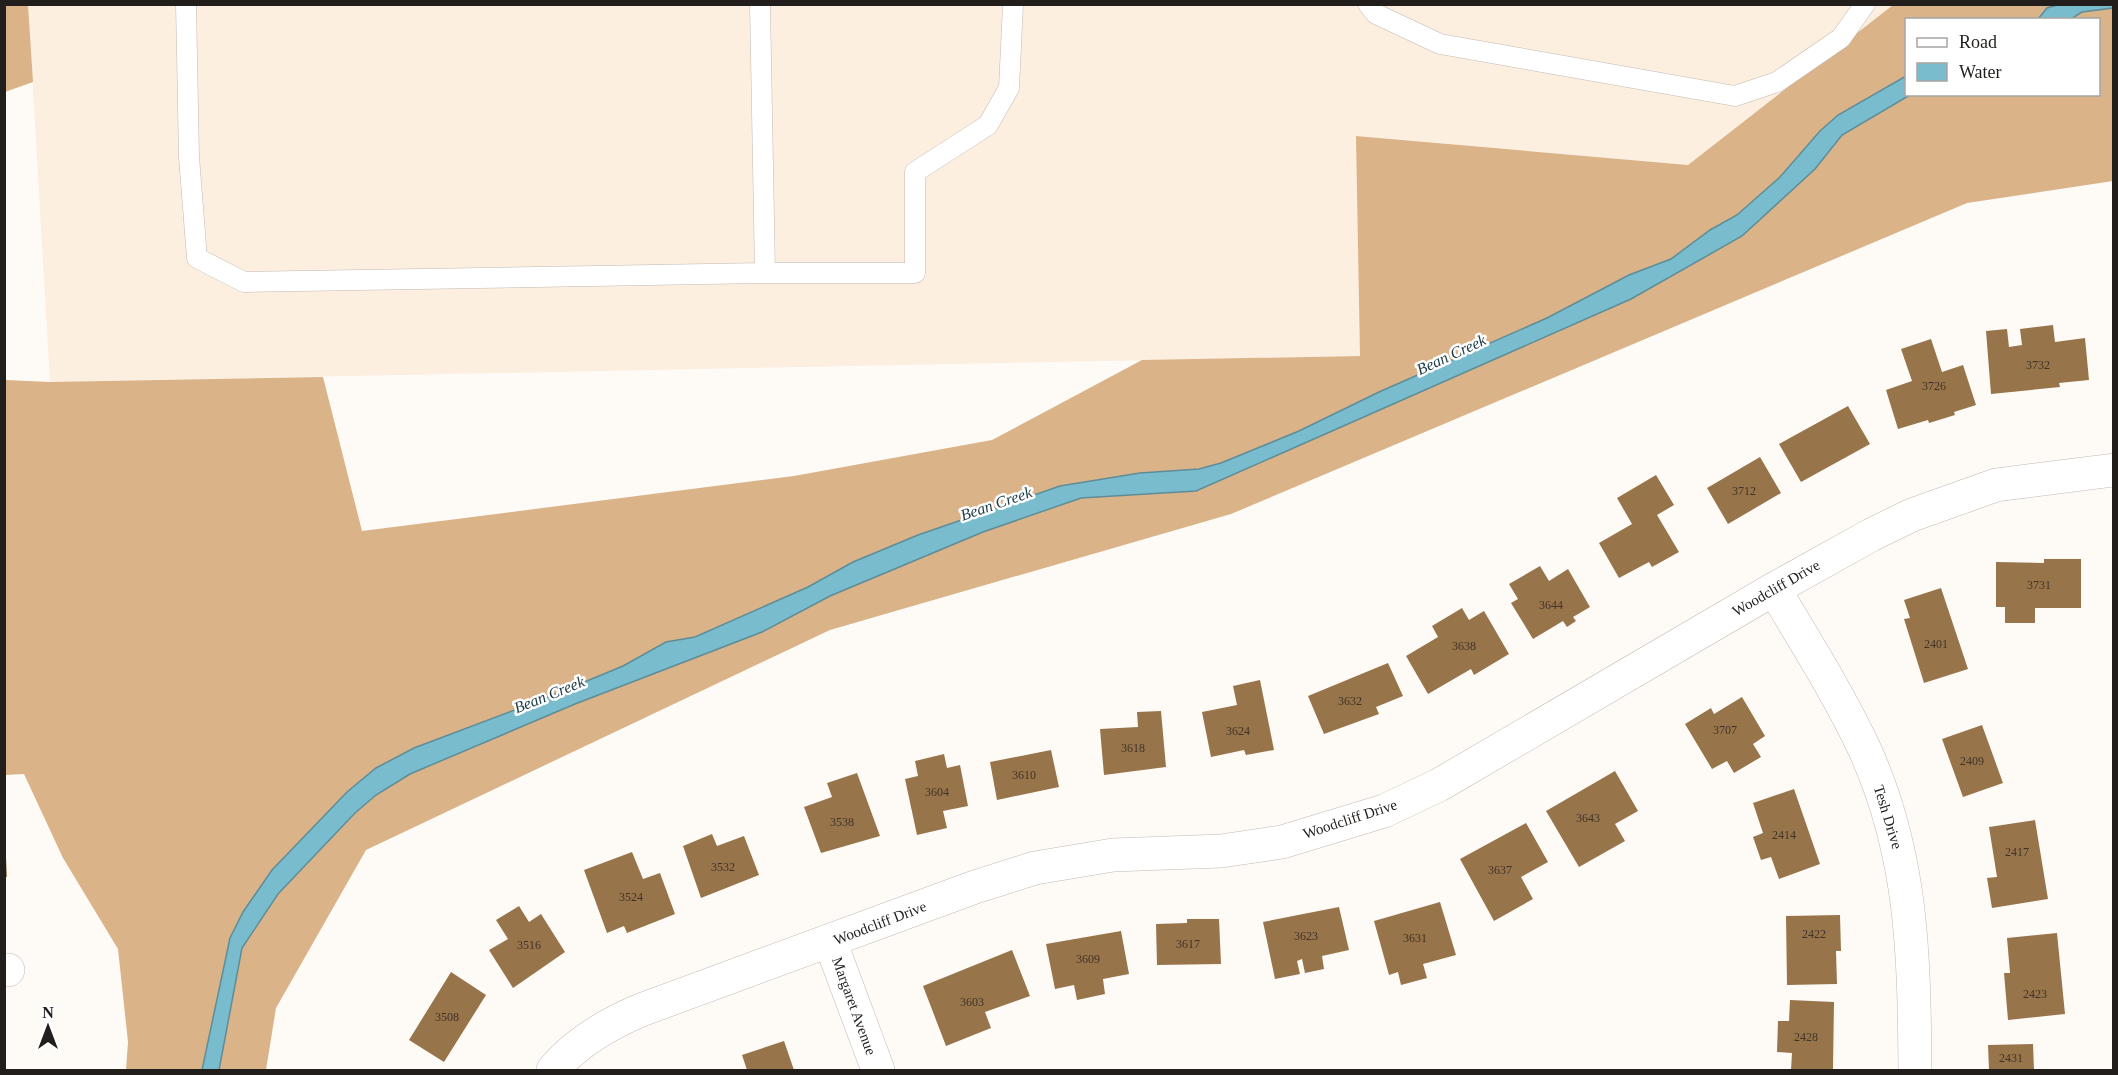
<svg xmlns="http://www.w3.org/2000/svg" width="2118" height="1075" font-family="Georgia,serif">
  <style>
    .built { fill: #fcefe0 }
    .forest { fill: #dab388; fill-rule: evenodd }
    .water { fill: #78bcce; stroke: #5e8d98; stroke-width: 1.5 }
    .building { fill: #98744b }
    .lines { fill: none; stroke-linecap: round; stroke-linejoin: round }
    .service-casing { stroke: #c2bab2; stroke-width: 21 }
    .minor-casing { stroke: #c2bab2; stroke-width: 34 }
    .service { stroke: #fff; stroke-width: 20 }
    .minor { stroke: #fff; stroke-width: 33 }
    .labels { text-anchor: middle; stroke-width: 5; stroke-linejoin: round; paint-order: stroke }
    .number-label { font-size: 12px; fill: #3f3427 }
    .street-label { font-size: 15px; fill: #211e1b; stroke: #fff }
    .water-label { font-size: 16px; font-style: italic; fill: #1a3b44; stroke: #fff }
  </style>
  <rect width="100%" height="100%" fill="#fefbf7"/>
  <path class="built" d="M28 5H1893L1688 165 1357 136 1360 356 50 382Z"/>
  <path class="forest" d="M5 4 28 5 33 82 5 92Z
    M1893 5H2113V181L1967 203 1231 514 830 630 366 850 276 1008 266 1070H126L128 1042 118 949 63 858 24 774 5 775V380L50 382 323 377 362 531 794 476 992 440 1142 360 1360 356 1356 136 1688 165ZM1906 20H2098V94H1906Z"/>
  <path class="water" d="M2057 5H2113V8L2082 12 2071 19H2038L2047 8Z
    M1906 76V94L1910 95 1842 135 1815 169 1742 236 1631 299 1196 491 1081 498 983 532 830 596 762 632 575 704 410 774 376 795 355 813 278 894 242 948 219 1070H202L230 938 243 912 272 870 347 792 376 768 414 748 541 700 623 666 666 642 695 637 808 587 853 562 918 535 1060 486 1140 473 1199 469 1221 463 1299 431 1379 392 1547 318 1629 275 1671 259 1710 230 1737 215 1780 177 1820 131 1838 115Z"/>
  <path class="building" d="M2053 325 2055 342 2085 338 2089 380 2059 383 2060 387 1991 394 1986 331 2007 329 2009 347 2022 345 2020 329Z
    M1931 339 1942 372 1963 365 1976 405 1954 412 1955 415 1929 423 1928 420 1898 429 1886 390 1912 381 1901 349Z
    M1848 406 1870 444 1801 482 1779 444Z
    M1760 457 1781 493 1728 524 1707 488Z
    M1656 475 1674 505 1657 515 1679 552 1652 567 1649 562 1619 578 1599 543 1632 524 1617 498Z
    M2044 559H2081V608H2035V623H2005V607H1996V562L2044 563Z
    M1540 566 1549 581 1568 569 1590 607 1573 617 1576 621 1567 627 1563 621 1533 639 1511 603 1518 599 1509 584Z
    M1941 588 1968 669 1924 683 1904 619 1910 618 1904 600Z
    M1462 608 1469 620 1484 611 1509 654 1474 675 1471 669 1428 694 1406 656 1438 637 1432 626Z
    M1388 663 1403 696 1376 707 1379 714 1324 734 1308 696Z
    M1260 680 1274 750 1246 755 1244 750 1211 757 1202 712 1237 705 1233 686Z
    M1742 697 1765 736 1753 744 1761 757 1734 773 1727 761 1712 769 1685 724 1711 708 1714 714Z
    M1161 711 1166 767 1104 775 1100 729 1138 727 1137 712Z
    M1982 725 2003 783 1963 797 1942 739Z
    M1051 750 1059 787 997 800 990 762Z
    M944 754 947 768 960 765 968 806 943 811 947 828 917 835 905 779 918 776 915 761Z
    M1615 771 1638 811 1615 824 1625 841 1579 867 1546 811Z
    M857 773 880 836 821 853 804 807 832 797 827 783Z
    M1794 789 1820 864 1779 879 1771 857 1761 860 1753 837 1763 833 1753 803Z
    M2035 820 2048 899 1992 908 1987 878 1997 877 1989 827Z
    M1526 823 1548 862 1521 877 1533 899 1494 921 1460 859Z
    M712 834 717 846 744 836 759 875 701 898 683 846Z
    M632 852 643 879 660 873 675 914 627 933 624 926 607 933 584 870Z
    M4 857H6L7 877H4Z
    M1440 902 1456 955 1423 964 1427 978 1401 985 1398 972 1389 975 1374 921Z
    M519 906 529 922 541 914 565 952 513 988 489 950 508 939 496 920Z
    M1339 907 1349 950 1322 956 1324 969 1305 973 1302 959 1297 961 1300 974 1275 979 1263 922Z
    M1840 915 1841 951H1836L1837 984 1787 985 1786 916Z
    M1187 919H1219L1221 964 1157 965 1156 924 1187 923Z
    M1121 931 1129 974 1103 979 1105 994 1077 1000 1074 985 1055 989 1046 944Z
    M2057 933 2065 1014 2008 1020 2004 973H2010L2007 938Z
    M1012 950 1030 996 985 1012 991 1028 946 1046 923 986Z
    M451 972 486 995 444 1062 409 1040Z
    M1790 1000 1834 1002 1833 1070H1791L1792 1053 1777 1052 1778 1021H1789Z
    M784 1041 794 1070H747L742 1055Z
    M2033 1044 2034 1070H1989L1988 1045Z"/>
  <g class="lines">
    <defs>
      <path id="service" d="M186 4 189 157 197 258 244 282 765 273H915V172L988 125 1009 88 1013 4
        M760 4 765 273
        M1368 4 1376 14 1440 44 1735 96 1777 82 1841 38 1865 4"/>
      <path id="minor" d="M1774 589C1805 641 1838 693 1864 748 1913 855 1914 956 1915 1070
        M830 941 878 1070
        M4 970H8
        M553 1070C576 1042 608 1024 641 1010L975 887 1035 868 1113 855 1221 851 1282 842 1384 811 1439 785 1774 589 1871 535 1912 515 1996 485 2114 470"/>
    </defs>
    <use href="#service" class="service-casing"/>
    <use href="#minor" class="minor-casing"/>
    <use href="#service" class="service"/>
    <use href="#minor" class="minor"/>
  </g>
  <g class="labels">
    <g class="number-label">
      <text x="2038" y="369">3732</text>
      <text x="1934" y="390">3726</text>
      <text x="1744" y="495">3712</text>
      <text x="2039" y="589">3731</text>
      <text x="1551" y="609">3644</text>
      <text x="1936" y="648">2401</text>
      <text x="1464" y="650">3638</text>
      <text x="1350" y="705">3632</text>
      <text x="1725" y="734">3707</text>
      <text x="1238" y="735">3624</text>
      <text x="1133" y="752">3618</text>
      <text x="1972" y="765">2409</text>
      <text x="1024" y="779">3610</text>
      <text x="937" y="796">3604</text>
      <text x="1588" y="822">3643</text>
      <text x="842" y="826">3538</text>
      <text x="1784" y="839">2414</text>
      <text x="2017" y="856">2417</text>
      <text x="723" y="871">3532</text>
      <text x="1500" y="874">3637</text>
      <text x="631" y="901">3524</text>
      <text x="1814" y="938">2422</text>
      <text x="1306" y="940">3623</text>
      <text x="1415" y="942">3631</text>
      <text x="1188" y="948">3617</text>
      <text x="529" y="949">3516</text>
      <text x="1088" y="963">3609</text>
      <text x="2035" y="998">2423</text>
      <text x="972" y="1006">3603</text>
      <text x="447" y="1021">3508</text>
      <text x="1806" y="1041">2428</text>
      <text x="2011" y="1062">2431</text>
    </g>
    <g class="street-label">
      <text transform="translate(1776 588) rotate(-30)" y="5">Woodcliff Drive</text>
      <text transform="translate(1888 817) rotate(73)" y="5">Tesh Drive</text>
      <text transform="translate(1350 819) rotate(-18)" y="5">Woodcliff Drive</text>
      <text transform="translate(880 923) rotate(-21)" y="5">Woodcliff Drive</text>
      <text transform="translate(854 1006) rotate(70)" y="5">Margaret Avenue</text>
    </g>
    <g class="water-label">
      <text transform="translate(1451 354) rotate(-25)" y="6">Bean Creek</text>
      <text transform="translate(996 503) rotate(-19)" y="6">Bean Creek</text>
      <text transform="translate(549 694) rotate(-22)" y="6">Bean Creek</text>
    </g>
  </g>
  <rect width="2118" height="1075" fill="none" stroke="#211e1b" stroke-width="12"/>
  <rect x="1905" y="18" width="195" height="78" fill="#ffffff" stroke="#a6a5a4" stroke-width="1.5"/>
  <rect x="1917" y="38" width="30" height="9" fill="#ffffff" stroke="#a6a5a4" stroke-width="1.5"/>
  <text x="1959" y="48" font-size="18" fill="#211e1b">Road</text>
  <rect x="1917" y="63" width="30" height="18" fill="#78bcce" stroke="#a6a5a4" stroke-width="1.5"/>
  <text x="1959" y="78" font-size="18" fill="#211e1b">Water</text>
  <g transform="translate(48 1027)" stroke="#ffffff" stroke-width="4.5" paint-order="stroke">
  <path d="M0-4.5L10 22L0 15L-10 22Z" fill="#211e1b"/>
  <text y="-9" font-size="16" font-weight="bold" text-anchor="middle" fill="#211e1b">N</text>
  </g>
</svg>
